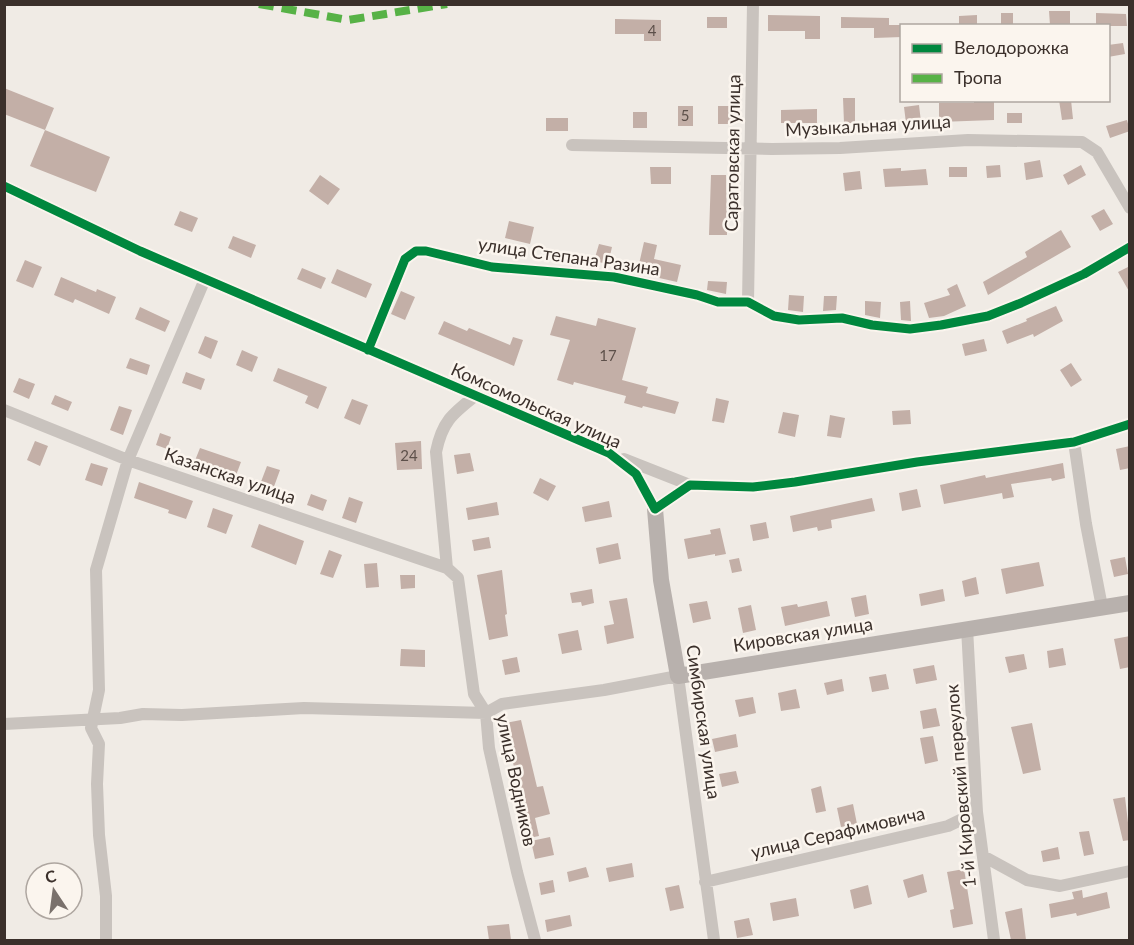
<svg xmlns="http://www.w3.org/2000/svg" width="1134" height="945" font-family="Lato,sans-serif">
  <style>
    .building { fill: #c3afa7 }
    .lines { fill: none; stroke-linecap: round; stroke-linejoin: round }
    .minor { stroke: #c9c3be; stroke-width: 12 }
    .major { stroke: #b8b1ad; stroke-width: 16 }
    .quiet { stroke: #57b246; stroke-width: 8; stroke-dasharray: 15 8; stroke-linecap: butt }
    .cycleway-casing { stroke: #fbf5ee; stroke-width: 13 }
    .cycleway { stroke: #00873e; stroke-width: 9 }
    .labels { text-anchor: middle; stroke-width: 5; stroke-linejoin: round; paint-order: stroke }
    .number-label { font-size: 15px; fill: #5d504a }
    .street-label { font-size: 18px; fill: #3b302b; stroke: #fbf5ee }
  </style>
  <rect width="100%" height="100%" fill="#f0ebe5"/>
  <path class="building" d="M1049 11H1070V25H1050Z
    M1001 13H1013V26H1001Z
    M1096 13 1126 14 1127 26H1096Z
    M768 15 820 16V39H805V31H768Z
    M977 15V26H959V16Z
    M707 17H727V28H707Z
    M841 17 889 18V25H902V37L874 38V28H841Z
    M615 19 661 20V41H644V34H615Z
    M1123 43 1125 54 1108 57V45Z
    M4 88 54 108 45 130 4 114Z
    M843 98H855V123H844Z
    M974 100H994V120L939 122V103H974Z
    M1059 100H1071L1073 119 1062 120Z
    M919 105 921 122 906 123 904 107Z
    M678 106H693V126H678Z
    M718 106H733V124H718Z
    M817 109V123H781V110Z
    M633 112H647V128H633Z
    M1007 113H1022V123H1007Z
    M546 118H568V131H546Z
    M1127 120 1130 131 1110 138 1106 126Z
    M45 130 110 157 96 192 30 166Z
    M1040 160 1043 177 1026 180 1024 163Z
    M1000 165 1001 177 987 178 986 166Z
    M1081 165 1086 175 1068 185 1063 175Z
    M650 167H671V184H651Z
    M949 167H967V177H949Z
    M901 168V171L926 169 928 185 885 187 883 169Z
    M860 171 862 189 845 191 843 173Z
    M320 175 340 189 328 205 309 191Z
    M711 175H726L727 235H709Z
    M1104 209 1113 224 1100 231 1091 216Z
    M180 211 198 218 192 232 174 225Z
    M509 221 534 227 530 244 505 238Z
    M1061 230 1071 247 988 295 983 282 1027 257 1025 252Z
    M233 236 256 245 251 258 228 248Z
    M644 242 657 245 654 259 681 265 677 282 637 273Z
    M599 244 612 247 608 264 594 261Z
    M25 260 42 267 33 288 16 281Z
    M1130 266V293L1118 272Z
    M302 268 326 278 321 289 297 279Z
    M337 269 372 284 366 298 331 283Z
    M61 277 96 292 97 289 116 297 109 314 75 299 73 303 54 295Z
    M708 281 727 282 726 294 707 290Z
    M957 284 966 306 944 316 929 318 924 303 950 295 947 289Z
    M401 291 415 297 405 320 391 314Z
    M789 295 804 296 803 312 788 310Z
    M824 296H837L836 310 823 311Z
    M865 301 881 302 880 318 865 315Z
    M910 301 911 321 901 320 900 302Z
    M1056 306 1063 321 1034 337 1033 334 1007 344 1002 331 1027 321 1026 319Z
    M140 307 170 321 165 332 135 319Z
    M556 316 596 326 598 318 636 328 622 380 648 387 646 393 679 402 675 414 643 406 642 408 624 403 626 396 574 382 573 385 557 380 570 340 550 335Z
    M444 321 467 331 469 328 510 345 513 337 523 340 514 366 438 334Z
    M205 336 218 341 211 359 198 353Z
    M984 339 987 351 965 356 962 344Z
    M242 350 258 357 252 372 236 365Z
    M130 358 150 365 147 375 126 368Z
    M1071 363 1082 380 1071 387 1060 370Z
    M278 368 327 387 318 409 305 403 308 396 273 381Z
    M186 372 205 379 201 390 182 383Z
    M19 378 35 384 29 399 13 392Z
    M55 395 72 402 68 411 51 404Z
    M716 398 729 401 724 423 712 421Z
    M352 399 368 405 360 425 344 418Z
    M119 406 132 410 123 435 110 430Z
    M910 410 911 424 893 425 892 411Z
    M783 412 799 415 795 437 778 433Z
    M830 415 845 418 841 438 827 436Z
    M160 433 171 437 167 449 156 445Z
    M35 441 48 446 40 466 27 460Z
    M421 441 422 469 397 470 395 443Z
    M1130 446V468L1120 470 1116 449Z
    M200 448 241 462 235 478 194 463Z
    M470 453 474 471 457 474 454 455Z
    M91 463 108 468 102 486 85 480Z
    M1063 463 1065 478 1052 481 1051 478 1011 484 1014 497 1003 499 1002 493 944 504 940 485 985 475 986 478Z
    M267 466 280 470 272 492 259 487Z
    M540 478 556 486 548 501 533 493Z
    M139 482 193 501 186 519 168 513 169 510 134 498Z
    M917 489 921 507 902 511 899 493Z
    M311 494 327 500 323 511 307 505Z
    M349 497 363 502 356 523 342 518Z
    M872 498 875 511 831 520 832 528 818 531 817 527 793 532 790 516Z
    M609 501 612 517 585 522 582 507Z
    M497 502 499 515 468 520 466 508Z
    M213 508 233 515 226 534 207 527Z
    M766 522 769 538 753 541 750 525Z
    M259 524 304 541 296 565 251 547Z
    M720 528 726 554 715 556V554L688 559 684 539 711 534 710 530Z
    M489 537 491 548 474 551 472 540Z
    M618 543 621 559 599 564 596 548Z
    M329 550 342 555 333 578 320 574Z
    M1125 557 1128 574 1114 577 1110 560Z
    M739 558 742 571 732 573 729 560Z
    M1039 562 1044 586 1006 594 1001 569Z
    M377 563 379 587 366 588 364 564Z
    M502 570 507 614 505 615 508 636 489 640 477 575Z
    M400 575H415V588L401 589Z
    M976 577 979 594 965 597 962 581Z
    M592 589 594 603 582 606 581 602 572 603 570 593Z
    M943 589 945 601 921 606 919 594Z
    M866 595 869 614 855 617 851 598Z
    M627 598 634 638 607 644 604 626 614 624 609 601Z
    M707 601 711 619 693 623 689 604Z
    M827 601 830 616 785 626 781 607 797 604 798 607Z
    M751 605 756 630 743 633 738 608Z
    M578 630 582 650 562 654 558 634Z
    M1130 636V667L1120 669 1114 639Z
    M1063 648 1066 665 1049 668 1047 651Z
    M401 649 425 650V667L400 666Z
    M1024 654 1027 669 1009 673 1005 657Z
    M517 657 520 672 505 675 502 660Z
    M934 665 937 680 916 684 913 669Z
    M886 674 889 689 872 692 869 677Z
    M842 679 844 691 827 695 824 683Z
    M796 689 800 708 781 711 778 693Z
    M753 697 756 713 739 717 735 700Z
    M936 708 940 726 923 729 920 711Z
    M521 720 537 787 543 786 550 814 535 818 539 836 529 838 516 773 509 750 512 749 506 723Z
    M1032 723 1041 770 1023 774 1011 727Z
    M736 734 738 747 715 752 712 739Z
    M933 736 938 761 925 764 920 738Z
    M736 771 739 783 722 787 719 774Z
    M821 786 826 811 816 813 811 789Z
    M1125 797 1130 840 1123 841 1113 799Z
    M853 804 857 824 841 827 837 808Z
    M1089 831 1094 854 1084 856 1079 832Z
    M550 837 554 855 535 859 531 841Z
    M1058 847 1060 859 1043 862 1041 851Z
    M632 863 634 877 609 882 606 868Z
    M586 867 589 877 569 882 567 872Z
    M964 869 973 924 953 928 950 910 954 909 947 872Z
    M923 874 927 892 908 898 903 880Z
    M553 880 555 892 541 895 539 883Z
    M679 885 684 908 670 911 665 888Z
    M868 885 872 904 854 909 850 890Z
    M1082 890 1083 898 1107 892 1110 908 1077 916 1076 913 1051 918 1049 904 1074 899 1072 892Z
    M796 898 799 916 773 921 770 903Z
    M1022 908 1026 940H1011L1005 912Z
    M570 915 572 926 547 932 545 920Z
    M749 918 753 935 737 938 734 921Z
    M509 924 511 940H489L487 926Z"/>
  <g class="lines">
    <path class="minor" d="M572 145 772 149 840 148 968 140 1082 142 1097 152 1130 208
      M4 186 140 251 609 453 636 474 655 509 690 485 753 487 795 482 917 462 1074 442 1130 424
      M748 302 753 4
      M368 350 405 259 416 251H426L492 267 614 277 697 295 718 302H748L774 316 799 320 842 318 872 325 910 329 941 325 988 316 1021 303 1084 274 1130 247
      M475 396C452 414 442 422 436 452L447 568 458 578 474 694 486 713 489 748 517 872 535 940
      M4 410 128 460 447 568
      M1074 442 1086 524 1102 607
      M624 459 690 485
      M967 628 977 812 994 940
      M486 713 502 704 604 690 678 676 714 940
      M4 724 120 718 143 714 182 715 304 708 486 713
      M983 856 1027 880 1060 886 1130 871
      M705 882 948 826 977 812
      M106 940V896L99 835 97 784 99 744 91 728 99 690 96 570 128 460 205 279"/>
    <path class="major" d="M655 509 661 580 678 676 1130 603"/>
    <path class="quiet" d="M259 4 348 20 447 4"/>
    <defs>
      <path id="cycleway" d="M4 186 140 251 609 453 636 474 655 509 690 485 753 487 795 482 917 462 1074 442 1130 424
        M368 350 405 259 416 251H426L492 267 614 277 697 295 718 302H748L774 316 799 320 842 318 872 325 910 329 941 325 988 316 1021 303 1084 274 1130 247"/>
    </defs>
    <use href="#cycleway" class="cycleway-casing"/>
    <use href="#cycleway" class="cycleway"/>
  </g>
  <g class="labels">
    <g class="number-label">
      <text x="652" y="36">4</text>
      <text x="685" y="121">5</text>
      <text x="608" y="361">17</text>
      <text x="409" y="461">24</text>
    </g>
    <g class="street-label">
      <text transform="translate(868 126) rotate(-3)" y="6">Музыкальная улица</text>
      <text transform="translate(733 153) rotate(-89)" y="6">Саратовская улица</text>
      <text transform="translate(569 257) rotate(8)" y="6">улица Степана Разина</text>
      <text transform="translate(536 406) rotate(24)" y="6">Комсомольская улица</text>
      <text transform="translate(230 476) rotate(19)" y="6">Казанская улица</text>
      <text transform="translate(803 635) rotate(-9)" y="6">Кировская улица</text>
      <text transform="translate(703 722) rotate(82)" y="6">Симбирская улица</text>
      <text transform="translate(516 780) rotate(78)" y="6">улица Водников</text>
      <text transform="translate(961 786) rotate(-95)" y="6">1-й Кировский переулок</text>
      <text transform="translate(838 833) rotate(-13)" y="6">улица Серафимовича</text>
    </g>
  </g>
  <rect width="1134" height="945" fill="none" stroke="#3b302b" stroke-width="12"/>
  <rect x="900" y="24" width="210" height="78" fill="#fbf5ee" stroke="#aea6a0" stroke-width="1.5"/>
  <rect x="912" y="44" width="30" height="9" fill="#00873e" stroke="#aea6a0" stroke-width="1.5"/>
  <text x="954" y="54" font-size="18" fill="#3b302b">Велодорожка</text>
  <rect x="912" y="74" width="30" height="9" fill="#57b246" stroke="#aea6a0" stroke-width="1.5"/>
  <text x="954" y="84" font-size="18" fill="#3b302b">Тропа</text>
  <g transform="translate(54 891) rotate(347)"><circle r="28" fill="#fbf5ee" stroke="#aea6a0" stroke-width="1.5"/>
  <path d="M0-4.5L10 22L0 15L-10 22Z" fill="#7a716c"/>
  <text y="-9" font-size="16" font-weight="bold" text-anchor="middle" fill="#3b302b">С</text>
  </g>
</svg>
